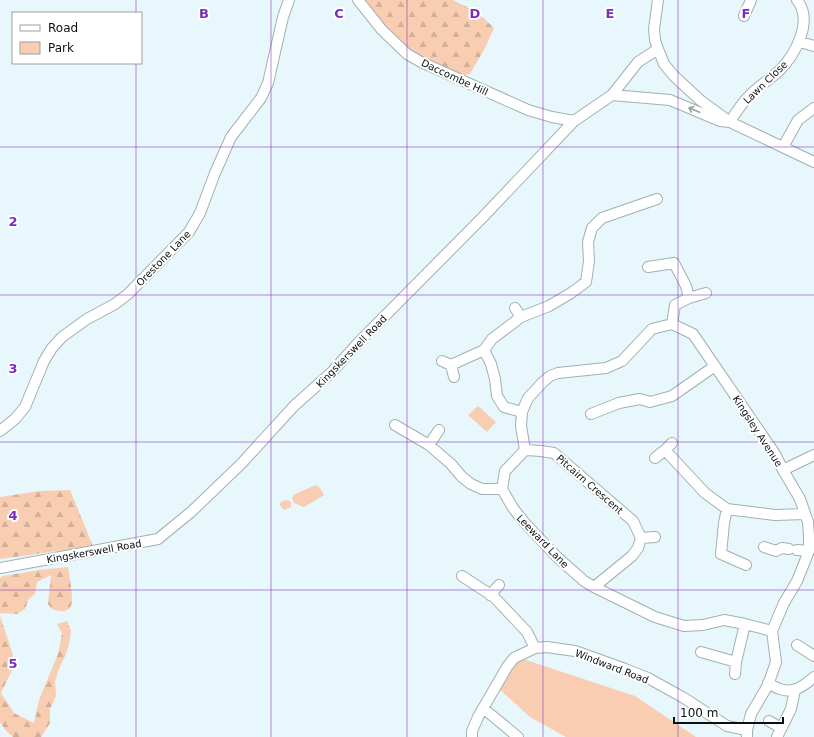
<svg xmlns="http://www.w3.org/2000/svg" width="814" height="737" font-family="'DejaVu Sans',sans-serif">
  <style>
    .green { fill: #f8cdb2 }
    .forest { fill: url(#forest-firs) }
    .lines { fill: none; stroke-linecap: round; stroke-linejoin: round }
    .minor-casing { stroke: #a1b0b3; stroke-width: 12 }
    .minor { stroke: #fff; stroke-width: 10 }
    .oneway { stroke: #9da0a0 }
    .grid { fill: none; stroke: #7b2cbf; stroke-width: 1; stroke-opacity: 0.55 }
    .labels { text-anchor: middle; stroke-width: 4; stroke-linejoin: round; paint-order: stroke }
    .street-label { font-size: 10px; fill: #0b1112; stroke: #fff }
    .grid-label { font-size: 13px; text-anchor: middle; font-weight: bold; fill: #7b2cbf; stroke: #fff; stroke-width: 4; stroke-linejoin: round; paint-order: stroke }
  </style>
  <defs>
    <pattern id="forest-firs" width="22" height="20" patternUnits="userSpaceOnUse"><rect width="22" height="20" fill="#f8cdb2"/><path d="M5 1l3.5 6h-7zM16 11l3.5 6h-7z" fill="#d3af98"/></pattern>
  </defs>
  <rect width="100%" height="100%" fill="#e7f7fb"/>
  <path class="green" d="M478 406 496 422 487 432 468 415Z
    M316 485 320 488 324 495 304 507 294 503 292 498 295 494Z
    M287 500 291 502V507L284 510 279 504 283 501Z
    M523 659 635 696 696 737H566L530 717 498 688 512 666Z"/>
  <path class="forest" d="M363 0H453L477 12 494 28 485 48 470 74 461 76 413 54 387 31Z
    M70 490 93 546 0 559V497L40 491Z
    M68 567C69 575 74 599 71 606 69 610 64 612 60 611 57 611 54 610 51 608L48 604 51 575 37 582 35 594 28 600 25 609 17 614 0 613V578L3 576 39 570Z
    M0 616 13 655 12 670 1 693 14 713 34 723 39 700 58 654 62 633 57 624 67 621 71 631 70 639 66 654 58 671 55 682 56 696 50 709V723L41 737H13L6 731 0 722Z"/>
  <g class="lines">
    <defs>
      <path id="minor" d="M358 0 382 30 407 54 421 62 528 110 552 117 574 121
        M658 0 654 29 655 40 658 49 664 64 674 76 700 100 730 122 814 162
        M744 16 751 0
        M800 42 814 46
        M612 95 670 100 720 121 730 122C736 112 742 103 750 95 759 86 770 79 779 71 795 55 814 21 797 0
        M783 147 798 120 814 108
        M648 267 674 263 686 286 689 298
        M515 308 521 317
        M672 324 675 305 689 298 706 293
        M442 361 451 365 484 350
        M451 365 454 377
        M522 412 504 407 497 396 495 379 491 364 484 350 492 339 521 317 549 306 571 293 586 282 589 261 588 242 592 228 602 218 657 199
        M591 414 619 403 640 399 650 402 672 396 715 366
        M395 425 429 445 451 464 462 477 471 484 482 489H502
        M0 431 15 419 25 407 44 361 52 348 62 337 87 319 115 304 128 294 189 232 200 213 215 173 231 137 261 98 268 83 283 17 289 0
        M672 443 665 450 705 493 727 509 775 515 805 514
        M429 445 439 430
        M525 450 521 426 522 412 528 398 543 382 550 376 558 373 606 368 622 361 652 329 672 324 693 334 775 454 783 470 800 499 808 522 809 536V551L797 581 784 603 772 631
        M525 450 505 471 502 489 513 508 524 522 557 557 584 581 594 587 655 617 684 626 703 625 724 620 745 624 772 631
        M525 450 541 451 554 453 633 521 641 538 638 548 632 556 594 587
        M655 458 665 450
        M783 470 814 455
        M727 509 724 523 721 554 746 565
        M641 538 655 537
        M764 547 776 551 782 548 789 549
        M797 550 809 551
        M0 568 158 539 191 512 241 464 294 406 332 372 358 343 483 217 574 121 612 95 638 62 658 49
        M462 576 494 597 527 632 535 648 547 647 575 651 625 669 648 678 684 698 727 726 747 730
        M490 595 499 585
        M797 645 814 656
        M701 652 736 662 745 624
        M735 674 736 662
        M768 683C772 685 776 688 780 689 793 694 804 686 814 677
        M483 708 518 737
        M769 721 781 728
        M472 737V731L478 717 507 667 514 658 535 648
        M747 737V730L751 714 768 685 776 662 772 631
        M777 737 791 709 795 690"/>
    </defs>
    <use href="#minor" class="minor-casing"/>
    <use href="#minor" class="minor"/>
  </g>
  <defs><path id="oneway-shaft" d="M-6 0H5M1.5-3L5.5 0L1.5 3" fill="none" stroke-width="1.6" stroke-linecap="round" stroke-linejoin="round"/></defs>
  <use class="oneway" href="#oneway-shaft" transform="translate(694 110) rotate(-157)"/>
  <path class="grid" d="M136 0V13M271 0V737M407 0V737M543 0V737M678 0V737M136 63V737M0 147H814M0 295H814M0 442H814M0 590H814"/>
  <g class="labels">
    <g class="street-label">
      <text transform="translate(455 77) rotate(25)" y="4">Daccombe Hill</text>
      <text transform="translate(765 82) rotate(-44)" y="4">Lawn Close</text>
      <text transform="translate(163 258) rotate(-46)" y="4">Orestone Lane</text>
      <text transform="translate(351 351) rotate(-46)" y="4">Kingskerswell Road</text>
      <text transform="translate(758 431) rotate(57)" y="4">Kingsley Avenue</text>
      <text transform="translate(590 484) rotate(41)" y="4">Pitcairn Crescent</text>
      <text transform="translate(543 541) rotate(46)" y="4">Leeward Lane</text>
      <text transform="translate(94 551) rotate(-10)" y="4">Kingskerswell Road</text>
      <text transform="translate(612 666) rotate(21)" y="4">Windward Road</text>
    </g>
  </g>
  <g class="grid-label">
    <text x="204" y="18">B</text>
    <text x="339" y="18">C</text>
    <text x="475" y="18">D</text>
    <text x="610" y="18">E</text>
    <text x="746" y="18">F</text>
    <text x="13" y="226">2</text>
    <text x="13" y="373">3</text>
    <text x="13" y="520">4</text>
    <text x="13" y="668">5</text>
  </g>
  <rect x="12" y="12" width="130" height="52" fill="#ffffff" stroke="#9da0a0"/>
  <rect x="20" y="25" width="20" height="6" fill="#ffffff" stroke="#9da0a0"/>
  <text x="48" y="32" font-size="12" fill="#0b1112">Road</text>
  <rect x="20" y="42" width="20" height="12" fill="#f8cdb2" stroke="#9da0a0"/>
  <text x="48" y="52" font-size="12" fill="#0b1112">Park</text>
  <path d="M674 717v6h109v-6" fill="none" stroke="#0b1112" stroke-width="2"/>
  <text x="680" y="717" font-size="12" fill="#0b1112" stroke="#ffffff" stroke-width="3" paint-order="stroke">100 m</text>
</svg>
